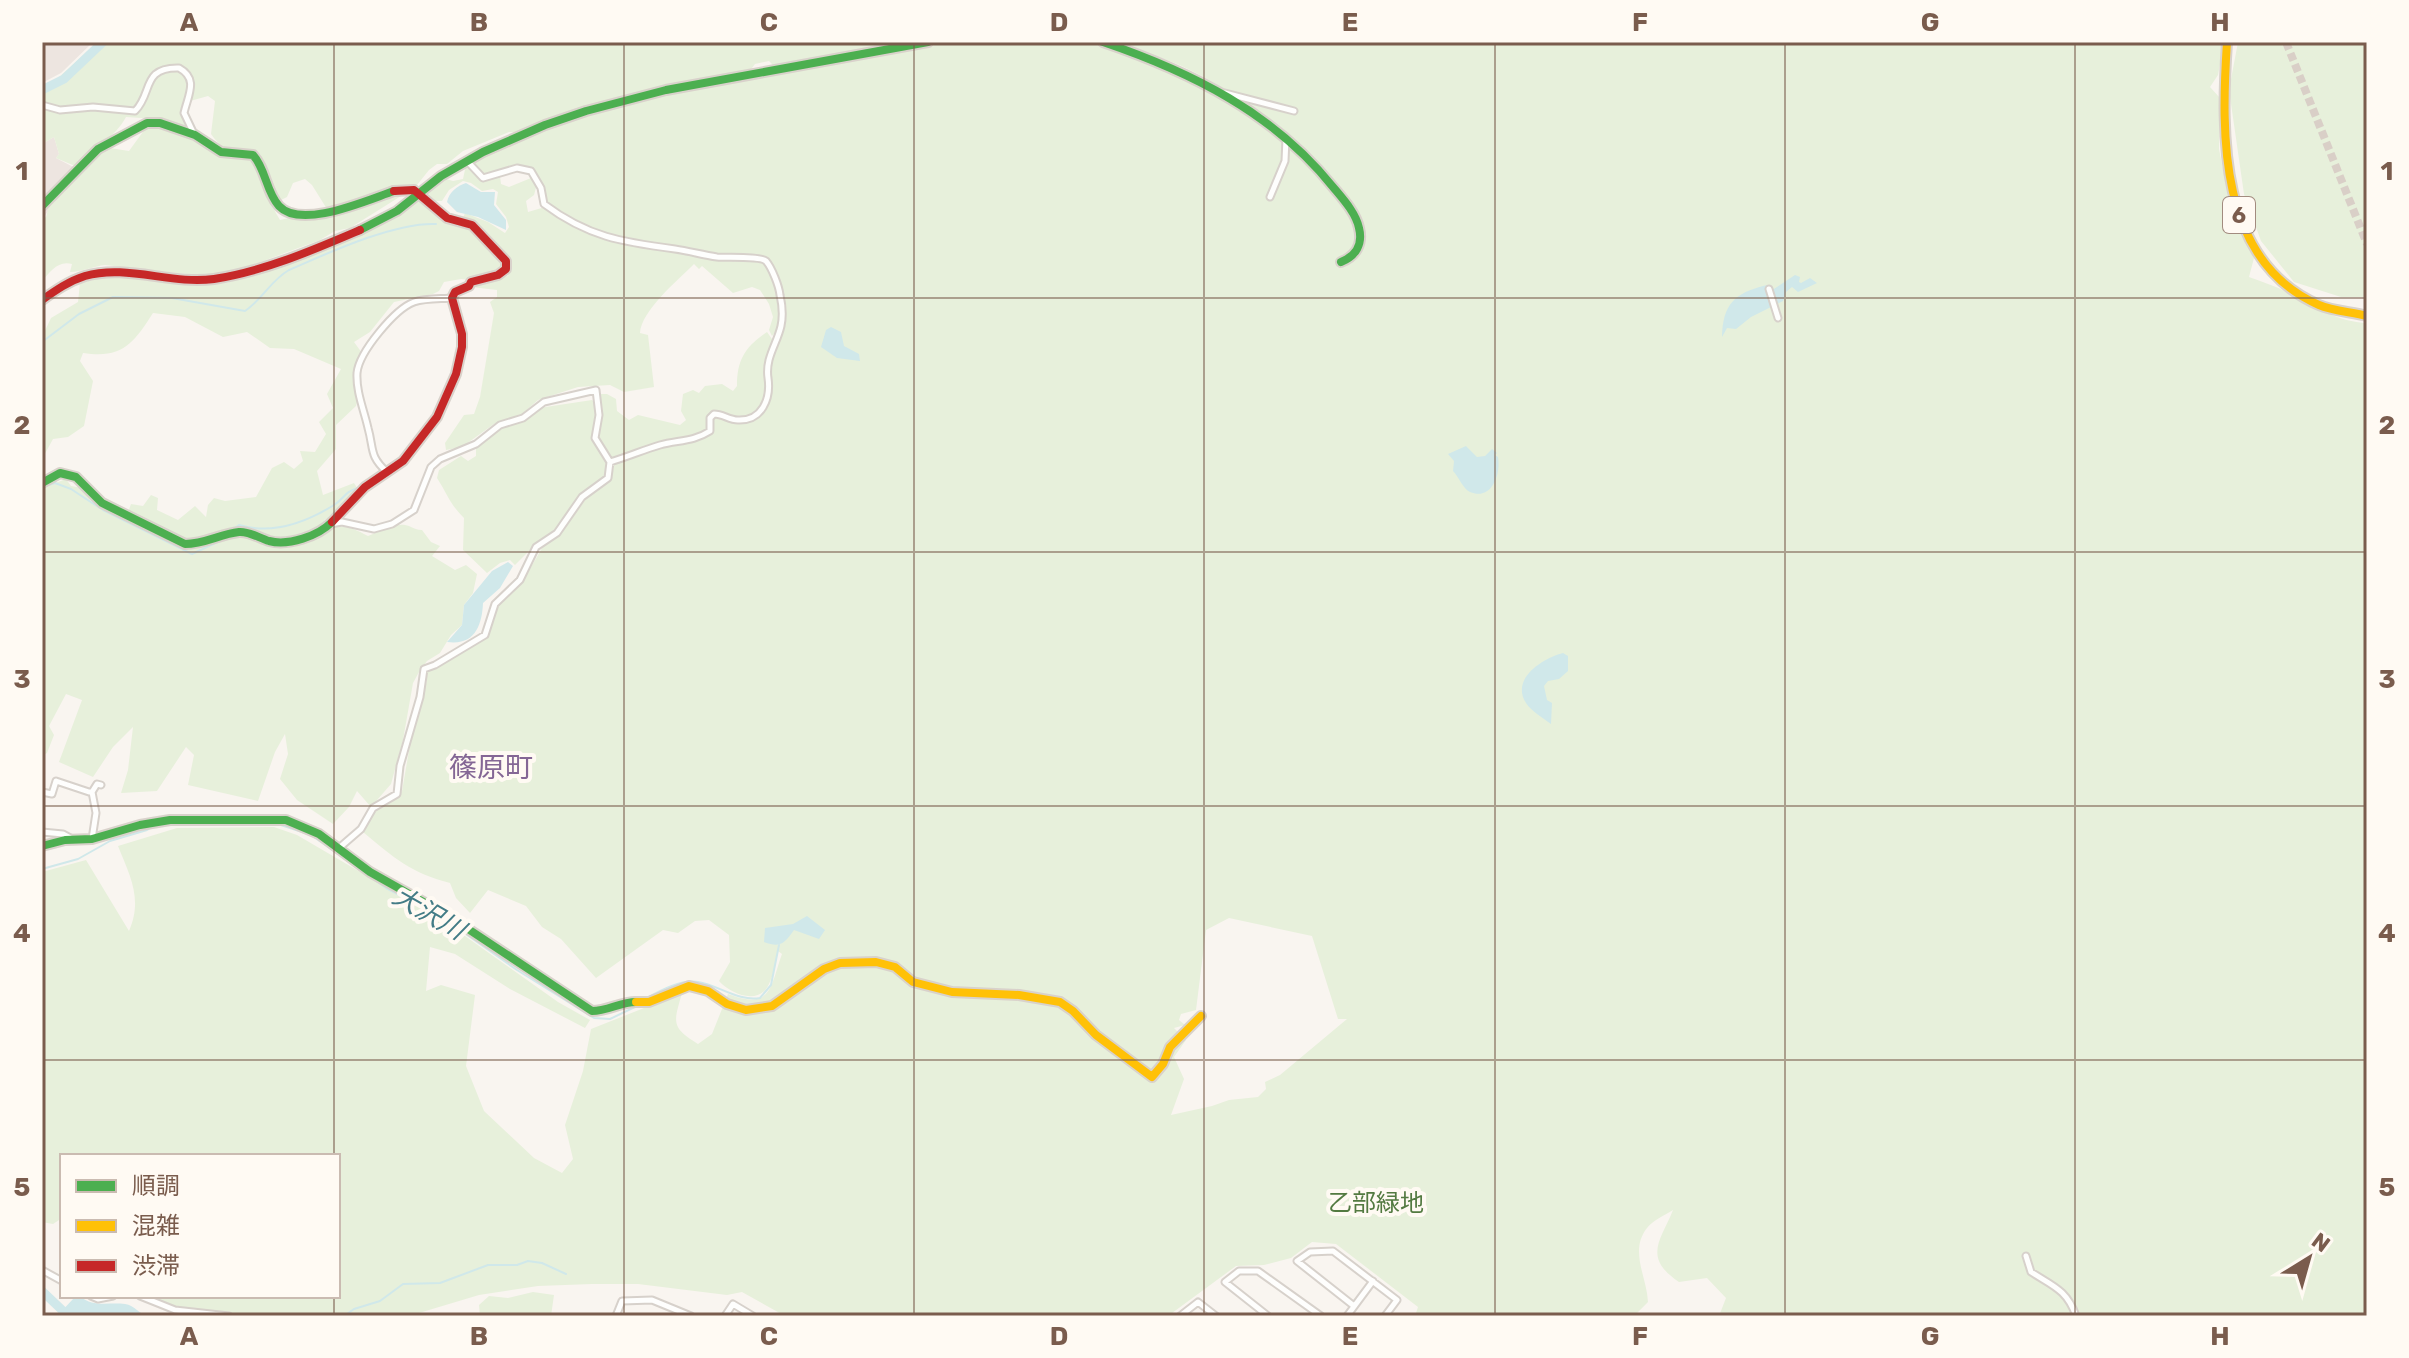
<svg xmlns="http://www.w3.org/2000/svg" width="2409" height="1358" font-family="Rubik,'Noto Sans JP',sans-serif">
  <style>
    .industrial { fill: #ede5e0 }
    .green { fill: #e7f0db; fill-rule: evenodd }
    .water { fill: #d0e8ea }
    .lines { fill: none; stroke-linecap: round; stroke-linejoin: round }
    .stream { stroke: #d0e8ea; stroke-width: 2 }
    .river { stroke: #d0e8ea; stroke-width: 9 }
    .primary-tunnel { stroke: #d9cfc7; stroke-width: 8; stroke-dasharray: 8 4; stroke-linecap: butt }
    .street-casing { stroke: #d7d1cb; stroke-width: 9 }
    .fast-casing { stroke: #d9d2cb; stroke-width: 12 }
    .slow-casing { stroke: #d9d2cb; stroke-width: 12 }
    .jam-casing { stroke: #d9d2cb; stroke-width: 12 }
    .street { stroke: #fefefd; stroke-width: 5 }
    .fast { stroke: #4caf50; stroke-width: 8 }
    .slow { stroke: #ffc107; stroke-width: 8 }
    .jam { stroke: #c62828; stroke-width: 8 }
    .grid { fill: none; stroke: #7a5c4d; stroke-width: 2; stroke-opacity: 0.55 }
    .labels { text-anchor: middle; stroke-width: 8; stroke-linejoin: round; paint-order: stroke }
    .shield { fill: #fffaf3; stroke: #a28b7f; stroke-width: 2 }
    .shield-label { font-size: 22px; font-weight: bold; fill: #7a5c4d }
    .park-label { font-size: 24px; fill: #537a41; stroke: #fffaf3 }
    .water-label { font-size: 26px; font-style: italic; fill: #437c86; stroke: #fffaf3 }
    .quarter-label { font-size: 28px; fill: #846695; stroke: #fffaf3 }
    .neatline { fill: none; stroke: #7a5c4d; stroke-width: 3 }
    .grid-label { font-size: 26px; text-anchor: middle; font-weight: bold; fill: #7a5c4d }
  </style>
  <rect width="100%" height="100%" fill="#f9f5f0"/>
  <path class="industrial" d="M42 42H93L61 73 42 83Z
    M54 137 59 154 56 158 81 171 42 219V144Z"/>
  <path class="green" d="M98 42H913L775 67 769 61 755 64 749 72 631 95 521 132H509L463 151 447 164H437L429 170 417 185 400 187 327 209 312 185 305 179 293 183 287 197 281 200 277 198 256 154C234 151 225 154 211 134L215 101 208 96 183 103 182 114 190 132 157 119 126 117C115 138 92 149 75 166L56 158 59 154 54 137 42 144V85L57 79Z
    M947 42H1100L1152 62 1221 96 1261 122 1302 153 1334 189 1338 186C1303 137 1242 96 1188 69 1164 57 1136 51 1111 42H2224L2218 75 2210 87 2220 98 2219 149 2232 214 2254 258 2249 277C2263 282 2278 287 2291 294 2314 307 2339 322 2367 323V1316H1719L1726 1298 1707 1278 1679 1282C1642 1257 1661 1240 1673 1210 1665 1215 1652 1221 1647 1228 1629 1251 1647 1277 1648 1302L1634 1316H1415L1418 1307 1336 1244 1312 1242 1291 1258 1264 1265 1236 1266 1168 1316H785L742 1292 727 1295 638 1284H592L538 1286 479 1295 409 1316H192L190 1311 175 1310 144 1296H338V1156H62V1218L53 1224 42 1222V872L86 860 129 931C143 899 130 876 118 846L177 828 274 827 297 835 444 921 558 1002 590 1020 585 1028 510 989 455 954 430 947 426 991 441 985 475 995 466 1066 484 1111 534 1158 562 1173 573 1159 565 1125 583 1071 591 1029 682 993C674 1022 670 1027 698 1044L712 1034 728 994C772 1011 770 987 782 954L778 951C775 962 774 974 769 984 759 1006 731 994 719 981L730 962 729 935 709 920 695 921 678 933 663 930 596 978 561 939 542 927 526 906 488 890 470 913 456 898 450 883C411 873 394 858 363 832L375 809 388 804 402 791 414 722 422 702 427 680 425 674 428 670 436 667 487 636 497 604 524 579 545 543 563 531 590 493 612 477 614 465 597 439 603 412 600 394H607L616 399 617 411 629 420 638 415 680 425 686 420 681 411 683 394 693 390 699 393 705 386 722 384 733 391 737 386C737 360 745 347 767 332L772 339 782 332 785 319 783 305 769 262 680 247 629 242 582 225 547 204 535 174 522 166 512 167 484 176 472 165 473 162 570 119 605 108 671 92ZM1229 918 1312 936 1338 1019H1347L1280 1075 1265 1082 1266 1089 1258 1097 1229 1100 1212 1106 1171 1115 1184 1079 1174 1057 1186 1040 1174 1028 1185 1025 1179 1020 1181 1014 1196 1010 1206 930Z
    M2238 42H2367V297H2341L2294 282 2261 241 2244 194 2229 90Z
    M153 125H160L196 138 213 150 251 156C267 175 267 200 280 220L409 191 350 228 335 231 320 240 247 267 205 276 105 265C95 266 77 273 70 272L72 264C58 260 50 272 42 281V219L46 217 49 206 98 154 110 148 129 151 145 129Z
    M466 165 483 179 500 176 501 184 509 187 531 178 537 184 534 195 526 201 528 212 545 207 591 233 624 245 745 261C749 261 754 259 758 260 776 264 779 314 779 328L772 336 769 330 773 317 769 304 760 290 752 287 733 293 702 266 699 269 694 264C678 280 641 311 640 333L648 335 654 387 624 392 610 385 578 387 538 400 522 414 494 424 462 447 446 450 445 443 464 415 474 414 480 397 494 313 490 302 497 297V290L471 287 472 284 508 276C509 273 510 265 510 263 506 247 477 225 463 218L465 213 488 222 505 233 509 227 506 217 496 204 498 192 493 189 482 191 471 183 463 181 449 190 442 201H434L425 193 446 179 453 181 463 179Z
    M420 197 449 221 470 226 498 254 502 262 499 271 472 280 461 279 444 282 439 291 433 294 394 302 370 332 354 342 362 353 354 372 358 399 356 406 336 425V449L317 471 323 495 354 483 359 491 337 515 324 520 327 528C344 524 353 528 368 536 380 531 396 521 409 526 413 528 417 530 422 530L431 542 440 546 432 556 455 570 466 565 477 574 473 593 464 605 462 625 451 635 440 653 427 661 419 672 413 683 403 740 391 784 371 807 357 791 349 807 333 824 297 800 280 779 288 754 285 734 275 752 258 801 188 785 194 755 186 747 157 791 121 793 128 770 133 727 113 747 93 777 59 762 82 700 66 694 49 726 54 735 47 753 42 756V488L66 479 71 486 82 488 93 504 126 518 131 504 143 506 151 495 158 498 157 510 178 520 195 506 206 517 208 505 214 498 225 501 256 497 272 468 284 462 294 469 303 461 300 451 315 452 326 434 319 422 333 408 327 394 341 369 294 349 270 348 247 332 223 337 185 317 153 313C133 344 122 359 83 353L80 361 93 381 84 426 68 437 53 439 42 459V337L51 318 78 302 80 283 110 276 132 275 196 285 227 283 373 229 403 211Z
    M592 400 596 404 594 437 609 463 606 475 579 495 570 514 554 533 537 543 515 565 510 560 500 563 487 573 463 550 464 518C449 503 448 495 437 478L439 470 461 456 468 461 476 456V447L493 431 522 420 539 408Z
    M533 1292 554 1295 551 1316H480L479 1305 489 1296 508 1298Z"/>
  <path class="water" d="M466 183 481 192H495L494 205 506 220V230L478 217 457 212 447 202C449 192 457 186 466 183Z
    M1795 275 1800 277 1799 282 1801 283 1810 278 1817 283 1798 292 1792 287 1786 292 1783 301 1751 317 1736 329 1727 328 1722 337C1723 304 1734 293 1767 285L1774 289Z
    M831 327 841 332 844 346 859 354 860 361 837 358 821 347 826 330Z
    M1466 446 1477 457 1485 456 1492 449 1497 453 1495 455 1498 457C1501 474 1492 501 1470 492 1463 489 1459 477 1453 471L1454 461 1448 454Z
    M508 562 513 566 500 588 483 603C482 625 475 646 447 642L462 625 464 605 492 571Z
    M1563 653 1568 656V671L1559 679 1548 681 1544 686 1547 700 1552 703 1551 724C1543 718 1531 711 1526 703 1510 678 1544 658 1563 653Z
    M807 916 825 930 819 939 794 930C784 944 780 948 764 942L765 928 793 924Z
    M79 1296C95 1308 107 1302 125 1304 135 1305 139 1315 149 1316H57L74 1298Z"/>
  <g class="lines">
    <path class="stream" d="M42 342 79 314 113 297 172 298 245 311C262 300 271 280 289 270 328 253 395 222 436 224
      M42 487 55 483 71 489 103 510 192 554 224 539
      M228 533 239 525C272 535 305 523 334 505 345 498 344 492 358 488
      M222 823 281 825 311 835 386 888 443 918 517 970 594 1018 610 1019 639 1005
      M170 824 191 823
      M42 869 78 859 110 841 147 830 152 827
      M643 1000C658 992 680 979 698 982 718 985 739 1002 760 998L771 985 779 945
      M344 1316 354 1309 380 1301 403 1284 440 1283 488 1265H517L528 1261 542 1263 566 1274"/>
    <path class="river" d="M42 90 64 79 103 42
      M42 1291 62 1310"/>
    <path class="primary-tunnel" d="M2286 42 2367 244"/>
    <defs>
      <path id="street" d="M1225 93 1294 111
        M42 105 60 110 93 107 135 111C153 94 141 67 179 68 199 79 188 95 184 113L194 134
        M467 161 483 178 517 168 531 171 541 188 544 204C588 237 622 242 675 249 689 251 703 255 717 257 726 258 760 256 766 261 772 268 779 286 780 295 782 304 783 317 781 326 777 344 765 358 768 378 771 399 762 421 738 420 729 420 723 414 714 414L710 418V431C693 442 678 440 660 445 643 450 627 457 610 462
        M1270 197 1285 161 1286 138
        M1769 289 1778 318
        M387 472C369 456 374 449 368 428 364 410 356 392 357 373 359 352 395 309 414 302 426 298 440 299 452 298
        M330 524 342 522 374 529 392 524 414 510 431 467 440 459 476 444 500 425 523 418 544 402 596 390 599 415 595 438 610 462 608 478 582 497 557 533 536 547 520 580 495 604 485 635 435 665 424 669 420 697 400 766 397 794 373 808 361 829 339 848
        M42 792 52 794 56 781 89 792H92L97 784 101 785
        M42 832 63 834 74 840
        M92 839 96 813 92 792
        M2026 1256 2031 1272C2053 1286 2067 1290 2076 1316
        M42 1270 62 1281
        M91 1296 98 1299 113 1296
        M140 1296 175 1310 229 1316
        M1354 1306 1297 1261 1310 1252 1333 1251 1397 1300 1385 1316
        M616 1316 622 1301 652 1300 691 1316
        M725 1316 733 1304 753 1316
        M1180 1316 1198 1302 1216 1316
        M1268 1316 1225 1282 1239 1271H1258L1321 1316
        M1347 1316 1373 1281"/>
      <path id="fast" d="M1103 42C1191 72 1274 113 1333 187 1343 199 1356 213 1359 228 1363 244 1356 256 1341 262
        M42 206 98 149 147 123H160L195 135 221 152 253 155C266 169 266 192 279 206 301 230 367 200 394 191
        M360 230 397 211 441 176 483 152 545 125 586 111 666 90 928 42
        M42 483 60 473 76 477 102 503 185 544C205 544 220 534 239 532 249 531 259 538 269 541 289 546 318 536 332 522
        M42 846 65 840 92 839 140 825 170 820H286L319 834 370 872 450 917 592 1011C608 1011 620 1002 636 1002"/>
      <path id="slow" d="M2227 42C2221 134 2218 261 2319 305 2333 311 2352 312 2367 316
        M636 1002H649L689 986 708 991 727 1004 746 1010 772 1006 824 969 840 963 876 962 895 967 913 982 952 992 1019 995 1060 1002 1073 1011 1096 1035 1152 1077 1163 1064 1170 1047 1201 1016"/>
      <path id="jam" d="M42 300C56 290 69 281 85 276 127 264 171 285 214 279 265 271 313 250 360 230
        M332 522 365 487 403 461 437 417 456 374 462 347V334L452 298 455 292 469 286 471 282 498 275 506 269V261L472 225 447 218 414 190 394 191"/>
    </defs>
    <use href="#street" class="street-casing"/>
    <use href="#fast" class="fast-casing"/>
    <use href="#slow" class="slow-casing"/>
    <use href="#jam" class="jam-casing"/>
    <use href="#street" class="street"/>
    <use href="#fast" class="fast"/>
    <use href="#slow" class="slow"/>
    <use href="#jam" class="jam"/>
  </g>
  <path class="grid" d="M334 42V1156M624 42V1316M914 42V1316M1204 42V1316M1495 42V1316M1785 42V1316M2075 42V1316M42 298H2367M42 552H2367M42 806H2367M42 1060H2367M334 1296V1316"/>
  <g class="labels">
    <rect class="shield" x="2223" y="197" width="32" height="36" rx="6"/>
    <g class="shield-label">
      <text x="2239" y="223">6</text>
    </g>
    <g class="park-label">
      <text x="1376" y="1211">乙部緑地</text>
    </g>
    <g class="water-label">
      <text transform="translate(429 913) rotate(30)" y="9">大沢川</text>
    </g>
    <g class="quarter-label">
      <text x="491" y="777">篠原町</text>
    </g>
  </g>
  <rect width="2409" height="1358" fill="none" stroke="#fffaf3" stroke-width="88"/>
  <rect x="60" y="1154" width="280" height="144" fill="#fffaf3" stroke="#cabbb1" stroke-width="2"/>
  <rect x="76" y="1180" width="40" height="12" fill="#4caf50" stroke="#cabbb1" stroke-width="2"/>
  <text x="132" y="1194" font-size="24" fill="#7a5c4d">順調</text>
  <rect x="76" y="1220" width="40" height="12" fill="#ffc107" stroke="#cabbb1" stroke-width="2"/>
  <text x="132" y="1234" font-size="24" fill="#7a5c4d">混雑</text>
  <rect x="76" y="1260" width="40" height="12" fill="#c62828" stroke="#cabbb1" stroke-width="2"/>
  <text x="132" y="1274" font-size="24" fill="#7a5c4d">渋滞</text>
  <g transform="translate(2309 1258) rotate(37)" stroke="#fffaf3" stroke-width="6" paint-order="stroke">
  <path d="M0-6L14 30L0 20L-14 30Z" fill="#7a5c4d"/>
  <text y="-12" font-size="22" font-weight="bold" text-anchor="middle" fill="#7a5c4d">N</text>
  </g>
  <rect x="44" y="44" width="2321" height="1270" class="neatline"/>
  <g class="grid-label">
    <text x="189" y="31">A</text>
    <text x="479" y="31">B</text>
    <text x="769" y="31">C</text>
    <text x="1059" y="31">D</text>
    <text x="1350" y="31">E</text>
    <text x="1640" y="31">F</text>
    <text x="1930" y="31">G</text>
    <text x="2220" y="31">H</text>
    <text x="22" y="180">1</text>
    <text x="2387" y="180">1</text>
    <text x="22" y="434">2</text>
    <text x="2387" y="434">2</text>
    <text x="22" y="688">3</text>
    <text x="2387" y="688">3</text>
    <text x="22" y="942">4</text>
    <text x="2387" y="942">4</text>
    <text x="22" y="1196">5</text>
    <text x="2387" y="1196">5</text>
    <text x="189" y="1345">A</text>
    <text x="479" y="1345">B</text>
    <text x="769" y="1345">C</text>
    <text x="1059" y="1345">D</text>
    <text x="1350" y="1345">E</text>
    <text x="1640" y="1345">F</text>
    <text x="1930" y="1345">G</text>
    <text x="2220" y="1345">H</text>
  </g>
</svg>
